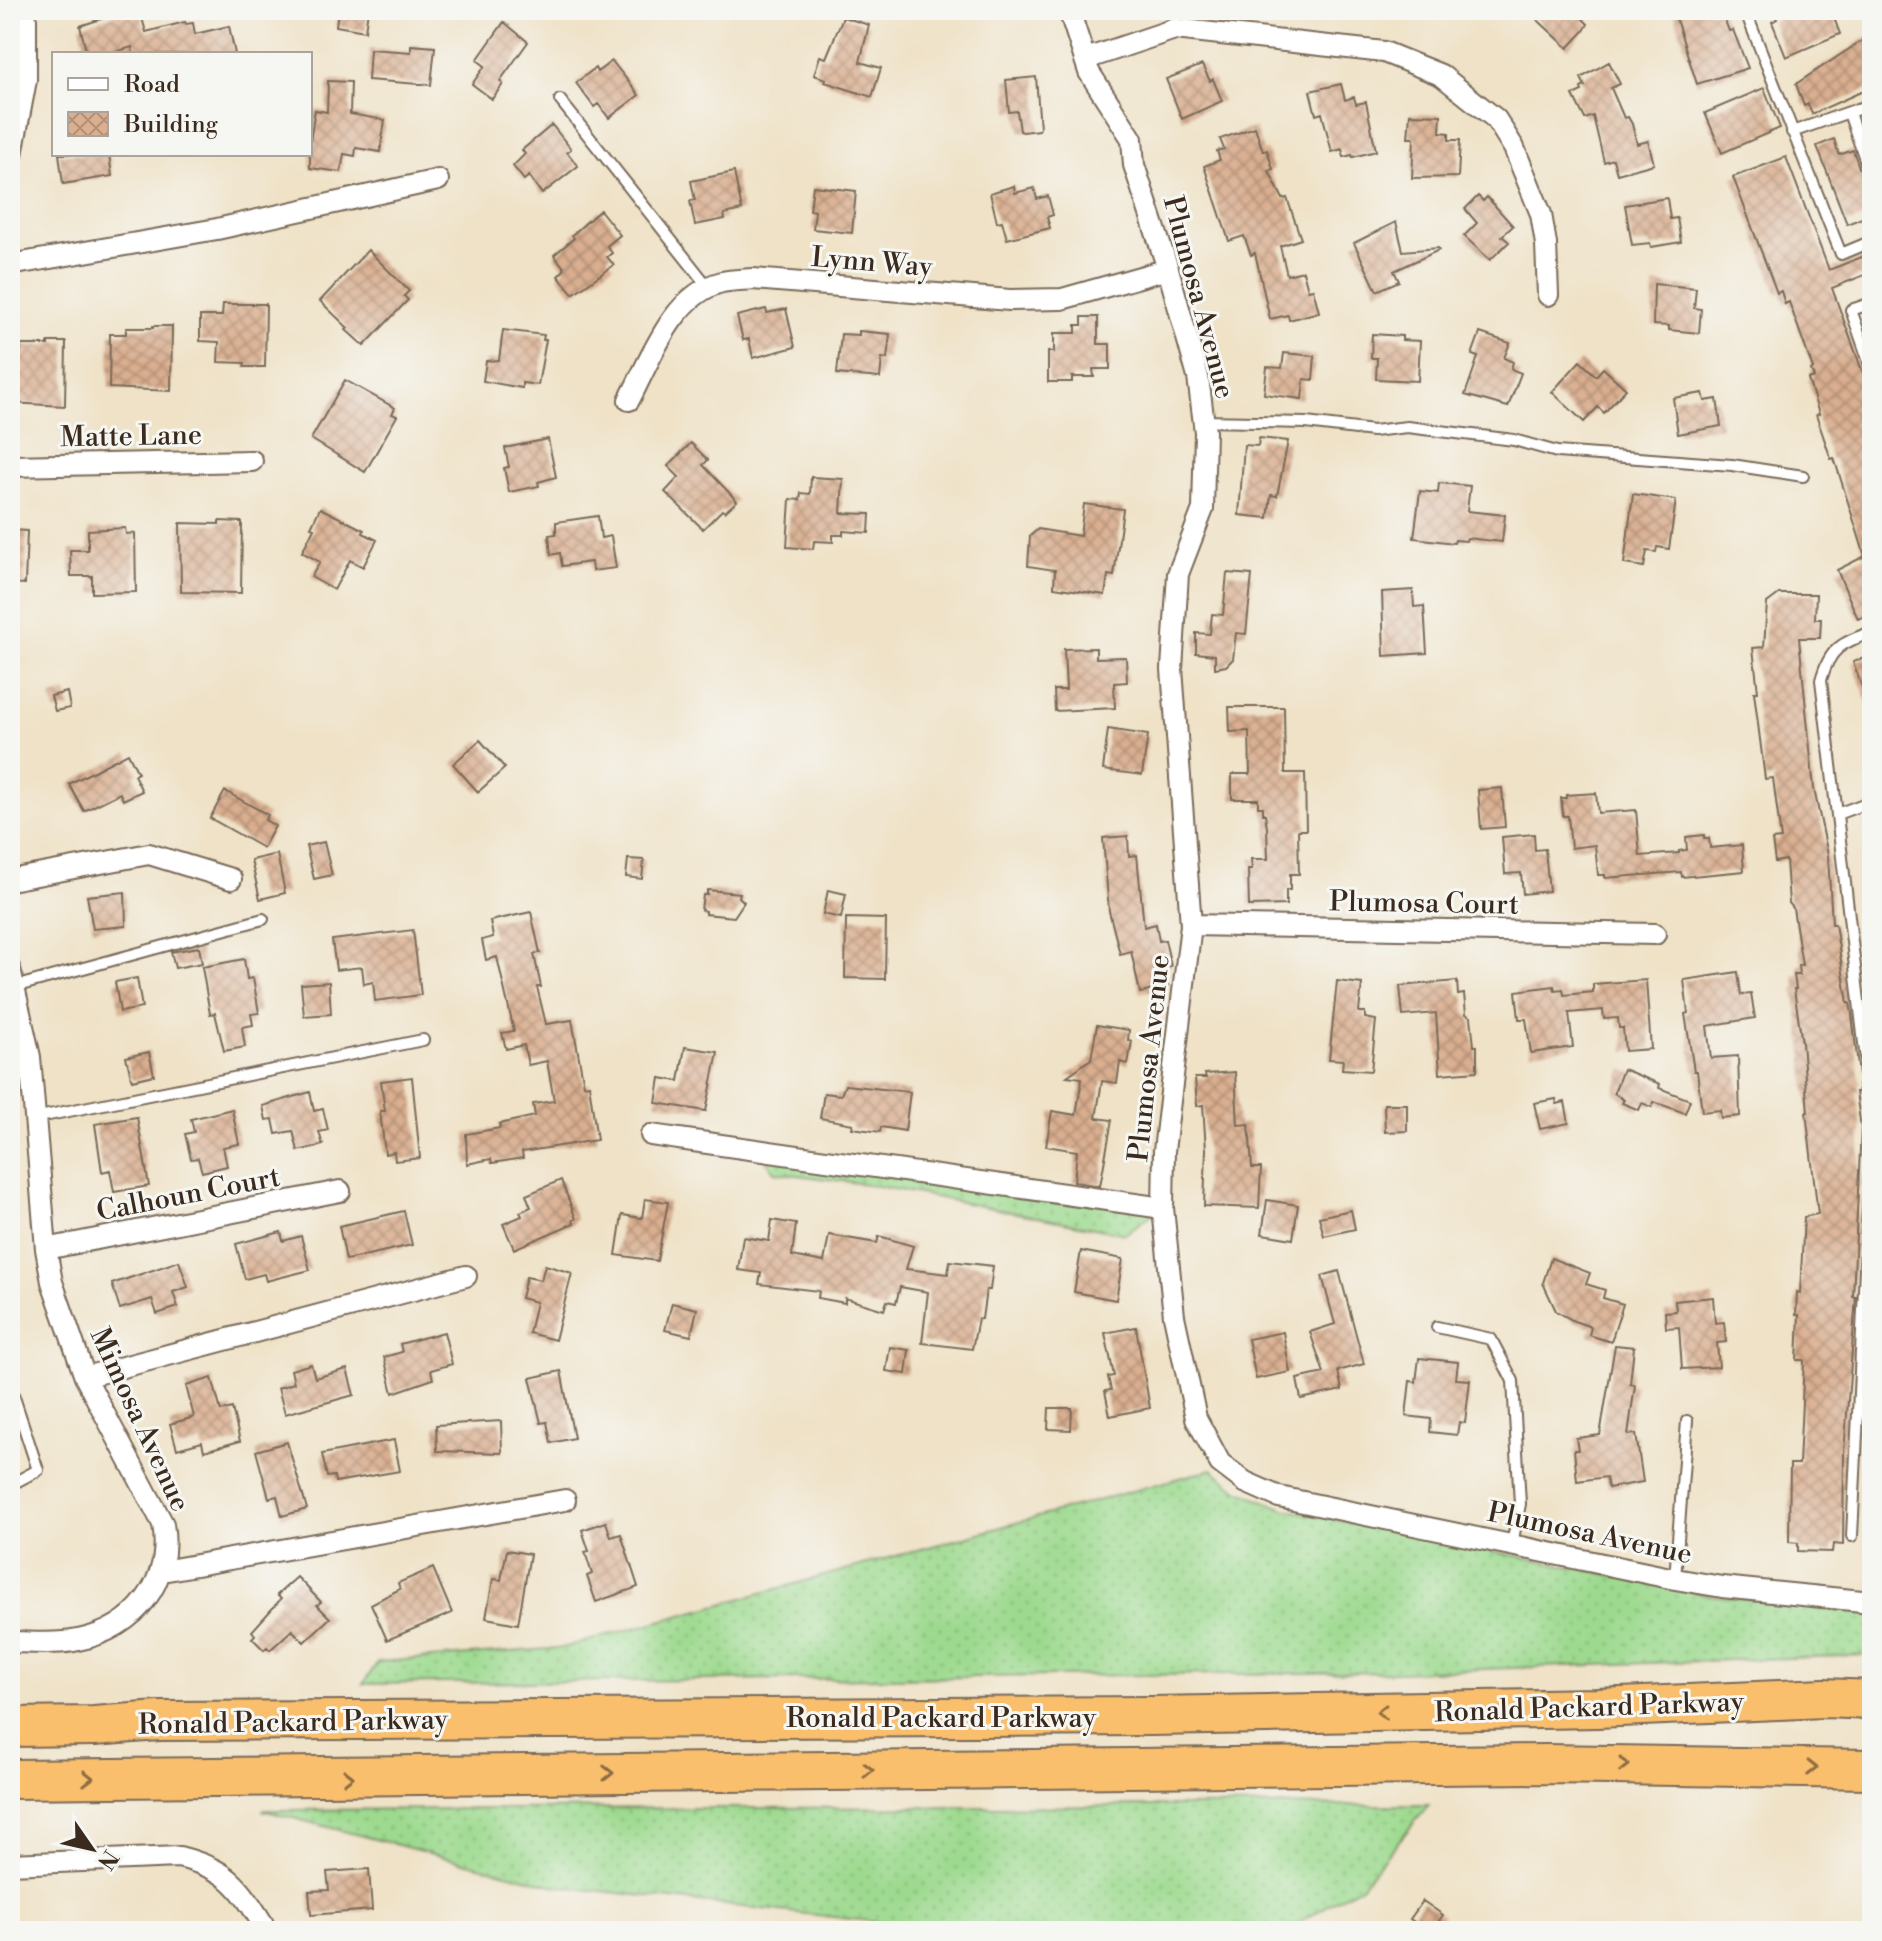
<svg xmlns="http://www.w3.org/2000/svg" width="1882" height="1941" font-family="'Libre Bodoni',serif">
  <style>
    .grass { fill: url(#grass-dots); stroke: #6c8256; stroke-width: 2 }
    .building { fill: url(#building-cross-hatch) }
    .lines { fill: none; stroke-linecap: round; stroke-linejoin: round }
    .service-casing { stroke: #7a6a59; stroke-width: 14 }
    .minor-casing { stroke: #7a6a59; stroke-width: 24 }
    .motorway-casing { stroke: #7a6a59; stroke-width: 42 }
    .service { stroke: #fff; stroke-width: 10 }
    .minor { stroke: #fff; stroke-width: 20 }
    .motorway { stroke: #f9bf6d; stroke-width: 38 }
    .oneway { stroke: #906d42 }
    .labels { text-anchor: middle; stroke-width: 6; stroke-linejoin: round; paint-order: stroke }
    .street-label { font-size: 28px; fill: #3b2a1e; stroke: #f6f6f2 }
  </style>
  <defs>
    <pattern id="grass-dots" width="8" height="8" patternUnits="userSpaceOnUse" patternTransform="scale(2)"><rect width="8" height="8" fill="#9dda8f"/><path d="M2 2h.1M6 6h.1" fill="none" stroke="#88bb7b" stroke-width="1.8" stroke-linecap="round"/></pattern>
    <pattern id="building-cross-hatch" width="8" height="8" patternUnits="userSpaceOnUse" patternTransform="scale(2)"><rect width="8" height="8" fill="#daaf90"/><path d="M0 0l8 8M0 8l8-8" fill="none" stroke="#b28f75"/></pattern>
  </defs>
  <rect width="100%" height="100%" fill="#f6f6f2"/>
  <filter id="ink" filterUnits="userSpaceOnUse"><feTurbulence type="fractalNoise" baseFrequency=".0125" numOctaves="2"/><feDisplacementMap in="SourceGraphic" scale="16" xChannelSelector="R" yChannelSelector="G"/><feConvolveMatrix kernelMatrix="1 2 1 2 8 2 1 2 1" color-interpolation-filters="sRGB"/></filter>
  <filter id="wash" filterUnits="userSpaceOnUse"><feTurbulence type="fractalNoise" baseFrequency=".006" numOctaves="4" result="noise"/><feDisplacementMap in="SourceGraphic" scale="32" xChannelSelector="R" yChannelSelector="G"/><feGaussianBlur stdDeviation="1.8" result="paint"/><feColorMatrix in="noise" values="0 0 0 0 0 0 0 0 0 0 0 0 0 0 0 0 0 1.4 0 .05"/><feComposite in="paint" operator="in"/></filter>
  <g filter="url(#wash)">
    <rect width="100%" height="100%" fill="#efe2c7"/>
    <path class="grass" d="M10 10H23L10 165Z
      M763 1156 1158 1210 1125 1234 872 1185 775 1172Z
      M1212 1469 1238 1490 1284 1509 1715 1596 1872 1612V1655L1399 1672 363 1684 378 1662 562 1648Z
      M1429 1805 1361 1886 1284 1931H959L556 1886 262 1810Z"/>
    <g id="blocks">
      <path class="building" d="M338 10H368L365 31 336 26Z
        M1527 10H1592L1583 19 1588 24 1584 31 1568 48Z
        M1673 10H1721L1729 31 1733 30 1748 68 1697 84Z
        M1771 10H1831L1840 34 1786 57 1772 22 1777 19Z
        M140 11 146 32 185 22 186 24 193 23 195 34 229 26 235 54H133L132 47 108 54H87L80 26 122 12 123 16Z
        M843 17 869 25 860 62 881 68 872 97 825 82 826 79 814 75 820 56 826 58Z
        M504 22 528 42 500 81 503 84 492 99 472 84 485 66 477 60Z
        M1872 34V87L1812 114 1808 104 1804 106 1796 84Z
        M411 45 435 47 431 85 368 80 370 49 411 52Z
        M612 61 639 95 609 118 598 104 594 107 576 83 595 68 597 72Z
        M1609 62 1620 84 1611 88 1624 118 1628 117 1632 124 1637 144 1648 141 1654 164 1617 174 1613 159 1604 162 1593 116 1585 119 1573 95 1582 91 1581 88 1585 86 1581 78Z
        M1202 65 1210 81 1213 79 1222 101 1182 119 1166 79Z
        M1036 77 1040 128 1039 130 1023 132 1020 131 1017 111 1009 112 1006 80Z
        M328 81 351 82 350 114 385 120 380 152 356 148 355 156 344 154 341 172 310 168V140L315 110 327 112Z
        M1341 84 1345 100 1354 97 1356 104 1366 102 1376 151 1353 157 1352 155 1344 157 1342 149 1332 152 1322 113 1316 115 1310 91Z
        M1764 88 1780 128 1722 153 1705 113Z
        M1410 114 1441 115 1440 132 1449 133V140H1460L1458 177 1412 178 1414 138H1408Z
        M552 125 571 149 567 152 578 166 542 194 529 176 524 180 513 166 525 154 522 150Z
        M1255 127 1263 151 1267 150 1273 169 1269 171 1283 199 1287 198 1301 239 1280 246 1287 275 1303 271 1308 290 1313 289 1319 312 1289 320 1288 315 1270 319 1255 253 1251 255 1244 236 1229 241 1204 166 1220 160 1217 151 1224 149 1220 139Z
        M1834 139 1839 155 1853 150 1864 182 1872 190V214L1847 224 1817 146Z
        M59 154H109L112 176 63 184Z
        M1786 157 1829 270 1872 253V272L1832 288 1872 398V613L1858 619 1837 570 1865 556 1834 458 1831 459 1816 415 1819 414 1808 379 1814 377 1811 370 1813 369 1789 302 1785 304 1781 291 1777 293 1733 177Z
        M734 172 742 210 724 214 725 219 695 225 690 201 695 200 691 181Z
        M813 186 856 191 852 233 813 229 815 211 810 210Z
        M1014 186 1015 193 1034 188 1037 199 1048 196 1053 215 1047 217 1050 228 1007 239 1002 221 997 222 990 193Z
        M1478 196 1483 201 1487 197 1513 226 1502 236 1509 242 1490 260 1464 236 1477 223 1465 209Z
        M1667 198 1670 219 1677 218 1681 242 1651 247 1650 243 1632 245 1625 205Z
        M600 210 620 235 607 246 612 253 607 257 614 265 573 294 558 276 565 269 554 255 574 238 572 235Z
        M1396 222 1403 251 1438 248 1439 250 1394 271 1399 281 1377 291 1354 243Z
        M368 250 409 291 404 296 408 300 364 346 346 330 348 328 320 301Z
        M1654 284 1696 288 1694 308 1701 309 1699 333 1669 330V326L1653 325Z
        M223 304H266L265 367H244L245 363 218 362 219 342 200 341V316H222Z
        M766 309 767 313 786 309 795 347 753 358 749 339 743 340 737 316Z
        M1082 317H1098V344H1110V369H1093L1094 377H1072V382H1048V352H1054V333H1076V325H1082Z
        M153 326H172L171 391 109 388 110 334H126V328H153Z
        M503 330 544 335 543 340H546L538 385 522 383V388L483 381 486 361 499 360Z
        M859 331 890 334 887 359 882 358 880 378 837 374 841 334 859 335Z
        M1480 333 1510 343 1504 358 1513 362 1511 369 1521 373 1508 407 1465 395 1478 357 1472 355Z
        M1372 334 1402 336V340L1420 341 1418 381 1376 379 1377 358H1371Z
        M48 342H66L65 406 10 403V350L21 351V345H48Z
        M1284 353 1315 356 1313 380 1304 379 1302 399 1264 394 1267 367 1282 368Z
        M1580 361 1596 376 1603 368 1626 389 1604 413 1598 407 1584 422 1552 392Z
        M345 380 395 408 392 414 397 416 365 472 311 439Z
        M1703 393 1705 401 1717 399 1721 426 1678 434 1673 398Z
        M1259 438 1288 441 1277 496 1271 495 1268 518 1239 515 1244 445 1258 446Z
        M548 439 556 477 538 482 539 486 509 492 504 468 509 467 505 448Z
        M691 443 708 460 703 465 737 501 725 512 722 510 703 529 665 492 679 477 668 466Z
        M811 477 843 479 841 513 870 514 869 533 843 531V535H833V542L814 541 813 549 787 547 790 499 800 500 801 493 810 494Z
        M1439 483 1470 486 1467 511 1505 515 1502 542 1467 538 1466 541 1455 540 1454 543 1414 538 1420 491 1438 493Z
        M1633 494 1676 500 1669 549 1657 547 1656 552 1647 551 1644 567 1624 564Z
        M1084 504 1123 509 1114 576 1108 575 1105 595 1054 587 1055 570 1028 566 1030 536 1038 529 1080 536Z
        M320 508 364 530 363 533 377 540 363 567 350 560 334 590 311 577 320 562 302 552 314 528 311 527Z
        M598 516 601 538 611 536 616 568 592 571 591 562 562 566 560 553 551 555 549 535 556 534V522Z
        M219 521 242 522 241 593 181 592 180 523 219 524Z
        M125 528 126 534 135 533 136 592 92 593V576H71L70 550H88V530Z
        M10 530 27 531 25 584 10 583Z
        M1227 573 1252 575 1246 634 1236 633 1233 659 1226 666 1215 668V655L1196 653V633L1210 634 1212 614 1223 615Z
        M1413 590 1414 607 1424 606 1427 653 1384 656 1382 592Z
        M1779 594H1816L1815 619H1821L1820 638H1799L1814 789 1828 855 1832 924H1835L1848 1003H1850L1852 1014 1860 1084H1858L1859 1092H1856L1861 1128 1853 1297H1856L1844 1453 1843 1545 1833 1544 1832 1552 1798 1551V1543L1789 1542 1790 1464H1799L1804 1360H1797L1799 1315H1796L1797 1292 1800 1293 1804 1217 1818 1214 1806 1112H1808L1802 1043 1794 989H1796L1794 975H1799L1798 965H1802L1793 908 1789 903 1786 860 1775 862 1772 840 1781 839 1773 778 1765 779 1754 692H1758L1753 648 1764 647 1767 603Z
        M1096 648V658L1126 657 1127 682 1114 683 1115 708 1055 711 1054 690H1066L1064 649Z
        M1872 655V709H1870L1853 662Z
        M67 692 70 708 55 711 51 696Z
        M1229 707H1284L1285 773H1305L1306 830H1298L1299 874H1290V890H1286V905L1249 906 1248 869H1252L1251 859H1268L1267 828 1265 814H1263V807H1258V799H1232V774H1250L1249 731 1230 732Z
        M1108 729 1148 735 1142 775 1103 770Z
        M480 740 505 768 478 792 453 764Z
        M128 753 138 773 134 775 142 791 123 800 120 793 84 811 69 784Z
        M1502 788 1505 827 1481 829 1478 790Z
        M225 791 268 815 265 820 275 826 263 848 210 818Z
        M1596 793 1598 813 1636 810 1640 856 1679 853V851L1687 850 1686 837 1704 835V838H1709L1710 848 1742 845 1744 871 1682 877 1681 872 1605 878V875H1598L1595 845 1571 848 1568 816H1563L1561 798H1566V795Z
        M1534 834 1535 850 1545 849 1549 891 1523 894 1521 873 1505 874 1502 837Z
        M1128 836 1129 856 1137 855 1144 927 1156 924 1159 941 1165 940 1171 966 1163 968 1168 987 1140 993 1131 951 1120 954 1109 911 1103 838Z
        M324 842 332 875 314 879 306 846Z
        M277 854 285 893 260 899 251 860Z
        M628 859 644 860 642 879 626 877Z
        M707 890 740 893 739 897 744 902 734 917 705 914V911L701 910 703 895H707Z
        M828 890 846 894 841 918 823 914Z
        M125 892 126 926 93 929 87 896Z
        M531 912 540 953 534 954 541 987H537L546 1024 572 1020 584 1085 589 1084 597 1140 522 1152 523 1158 492 1163 491 1159 467 1164 466 1134 500 1128 499 1124 535 1116 533 1104 554 1101 547 1061 528 1065 524 1045 506 1049 502 1033 514 1031 497 957 486 960 482 940 493 937 490 921Z
        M846 918 886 919 885 979 845 978Z
        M413 930 421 995 375 1001 373 982 364 984 362 967 336 970 332 940Z
        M199 947 202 963 175 968 171 952Z
        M244 959 247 979 253 978 259 1013 251 1014 253 1025 242 1027 245 1047 224 1051 215 1013 210 1014 202 967Z
        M1738 972 1741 995 1751 994 1755 1018 1707 1026 1711 1058 1738 1056 1740 1116 1721 1118 1720 1110 1702 1112 1697 1071H1694L1685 1014 1688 1013 1684 980Z
        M137 978 142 1008 120 1012 115 982Z
        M1646 980 1651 1049 1625 1051 1623 1028H1619L1618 1018 1604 1019 1603 1010 1569 1013 1573 1047 1531 1053 1526 1019H1519L1516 991 1554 986 1555 990 1563 989 1564 995 1593 992V984Z
        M1337 981 1362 984 1359 1012H1365V1018L1376 1020 1371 1071 1342 1069 1343 1060 1329 1059Z
        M1457 981 1458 995 1464 994 1466 1014 1471 1017 1474 1046H1477V1071L1440 1074 1436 1013 1403 1016 1400 986Z
        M329 982 331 1014 304 1016 301 984Z
        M1097 1025 1129 1030 1128 1040 1132 1041 1128 1064 1120 1062 1117 1083 1102 1081 1096 1118 1112 1120 1100 1186 1074 1182 1077 1151 1046 1146 1052 1111 1076 1115 1082 1078 1067 1076 1091 1059Z
        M685 1047 718 1052 706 1111 656 1103 660 1078 679 1081Z
        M149 1052 154 1075 132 1080 126 1057Z
        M1623 1069 1660 1084 1659 1088 1690 1100 1685 1113 1654 1102 1652 1107 1642 1103 1639 1110 1622 1103 1624 1100 1614 1093Z
        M1235 1072 1238 1125 1249 1124 1252 1168H1261L1259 1208 1204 1206 1206 1150 1203 1105 1197 1106 1195 1078H1206L1205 1074Z
        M412 1077 420 1158 395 1161 394 1152 385 1154 380 1111H385L381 1081Z
        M845 1085 910 1092 905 1131 881 1127 880 1132 852 1128 853 1124 820 1118 824 1093 841 1095Z
        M310 1092 314 1111 323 1109 328 1130 319 1132 323 1145 298 1151 293 1131 276 1134 273 1119 266 1120 263 1106Z
        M1556 1099 1557 1104 1565 1102 1569 1123 1540 1129 1534 1103Z
        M1384 1104H1407V1131L1385 1132Z
        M232 1109 239 1144 223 1147 227 1166 202 1172 198 1158 191 1159 185 1134 194 1132 191 1119Z
        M137 1117 149 1186 114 1192 110 1170 102 1172 95 1124Z
        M561 1180 576 1219 573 1220 574 1223 514 1249 503 1224 522 1216 520 1212 531 1207 526 1195Z
        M645 1199 668 1202 657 1261 616 1255 622 1215 642 1218Z
        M1267 1200 1298 1205 1293 1239 1262 1234Z
        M1351 1210 1355 1229 1324 1236 1319 1217Z
        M404 1211 412 1245 346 1260 339 1226Z
        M772 1220 796 1224 792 1256 824 1262 829 1235 877 1243 879 1236 913 1246 906 1269 948 1274 950 1261 993 1266 990 1290H986L982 1319H978L972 1349 922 1343 928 1292 900 1287 896 1303 887 1301 884 1310 845 1298V1303L818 1298 819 1291 759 1284 761 1273 738 1270 743 1237 769 1241Z
        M281 1232 283 1241 301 1236 310 1270 266 1281 264 1274 245 1279 236 1244Z
        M1081 1251 1123 1259 1116 1300 1074 1292Z
        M1551 1258 1590 1273 1586 1284 1605 1290 1603 1298 1623 1304 1611 1342 1589 1335 1591 1327 1574 1321 1556 1311 1543 1283Z
        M179 1261 188 1287 173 1292 178 1307 157 1314 152 1299 120 1309 112 1284Z
        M545 1265 572 1273 555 1340 529 1333 536 1302 521 1298 526 1277 541 1280Z
        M1339 1271 1364 1364 1338 1371 1342 1390 1301 1399 1297 1379 1324 1373 1310 1332 1335 1324 1322 1276Z
        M1713 1297 1715 1323 1724 1322 1726 1342 1717 1343 1719 1367 1682 1369 1679 1327 1666 1328 1665 1312 1676 1311 1675 1301Z
        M672 1303 697 1309 691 1336 665 1330Z
        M1136 1327 1150 1408 1110 1416 1105 1391 1111 1390 1108 1377 1114 1376 1105 1333Z
        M444 1332 452 1364 431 1370 433 1379 393 1393 384 1357 402 1352 400 1344Z
        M1283 1332 1290 1372 1256 1379 1248 1339Z
        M1615 1345 1634 1347 1630 1384 1635 1385 1628 1435 1636 1434 1643 1482 1608 1488 1606 1477 1577 1481 1574 1450H1578L1576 1438 1600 1435Z
        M890 1347 909 1350 906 1374 886 1371Z
        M1419 1358 1458 1362 1456 1379 1470 1380 1465 1423 1459 1422 1457 1435 1430 1432 1431 1419 1406 1416 1410 1381 1416 1382Z
        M311 1364 315 1378 347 1369 354 1395 285 1414 278 1388 294 1383 291 1370Z
        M561 1371 574 1438 551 1443 547 1422 541 1423 530 1378Z
        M212 1378 221 1411 232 1408 240 1441 204 1451 202 1442 177 1449 170 1424 194 1417 186 1386Z
        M1049 1408H1072L1071 1430 1048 1429Z
        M501 1421 502 1453 437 1451 436 1425Z
        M394 1440 400 1471 335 1482 334 1476 327 1477 322 1454Z
        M287 1442 307 1509 282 1516 277 1496 269 1498 256 1451Z
        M606 1522 611 1537 621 1534 638 1587 596 1602 587 1576 592 1574 585 1552 589 1551 582 1530Z
        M507 1550 530 1554 518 1624 486 1618 493 1579 501 1580Z
        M433 1568 452 1613 387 1640 371 1604 400 1589 398 1583Z
        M297 1577 321 1602 317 1605 330 1618 304 1642 292 1630 270 1650 267 1647 264 1650 252 1638 255 1635 252 1631 281 1599 277 1595Z
        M369 1869 372 1910 311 1915 309 1891 329 1890 327 1872Z
        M1423 1901 1443 1915 1432 1931H1427L1410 1919Z"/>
    </g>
  </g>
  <g filter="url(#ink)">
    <use href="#blocks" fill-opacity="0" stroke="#7a6a59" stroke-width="2"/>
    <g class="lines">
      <defs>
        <path id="service" d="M1745 10 1841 254 1872 241
          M560 100 709 288
          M1849 113 1872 179
          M1792 132 1872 104
          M1872 303 1851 310 1872 370
          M1204 421 1306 423 1373 431 1407 427 1514 440 1557 452 1732 465 1803 476
          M1872 632C1842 643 1830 647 1821 680L1872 1111
          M1837 814 1872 801
          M14 987 263 919
          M34 1118 423 1040
          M1437 1327 1491 1339 1513 1381 1520 1504 1512 1544
          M10 1385 38 1470 10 1485
          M1852 1536 1872 1126
          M1675 1579 1687 1421
          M78 1931H148"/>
        <path id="minor" d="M1069 10 1089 72 1132 139 1134 165 1168 269 1198 377 1205 432 1203 509 1178 574 1172 669 1191 925 1164 1151 1163 1208 1174 1316 1196 1418 1220 1463 1245 1482 1279 1497 1675 1579 1722 1587 1872 1602
          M1086 59 1175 29 1384 52 1441 75 1496 119 1514 148 1541 214 1546 244 1548 295
          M10 165 26 80V19L23 10
          M10 265 217 229 438 180
          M629 400C651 359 672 295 722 282 732 280 743 280 753 279L1010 300 1062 299 1168 269
          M10 466 252 461
          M10 880 149 854 231 879
          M1191 925 1655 934
          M10 969 30 1057 46 1249 52 1282 85 1377 163 1524C173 1581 135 1629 78 1640 57 1645 32 1642 10 1642
          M651 1135 1163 1208
          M46 1249 340 1191
          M85 1377 466 1276
          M162 1571 565 1500
          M10 1864 179 1857C227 1869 238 1884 263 1924L264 1931"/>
        <path id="motorway" d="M10 1727 94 1726 159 1721 1151 1716 1597 1708 1824 1698 1872 1700
          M10 1779 1546 1764 1872 1769"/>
      </defs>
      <use href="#service" class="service-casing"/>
      <use href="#minor" class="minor-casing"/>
      <use href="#motorway" class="motorway-casing"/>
      <use href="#service" class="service"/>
      <use href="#minor" class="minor"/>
      <use href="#motorway" class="motorway"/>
    </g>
    <defs><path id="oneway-chevron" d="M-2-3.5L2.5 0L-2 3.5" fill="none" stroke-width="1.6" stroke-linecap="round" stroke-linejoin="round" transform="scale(2)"/></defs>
    <g class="oneway">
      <use href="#oneway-chevron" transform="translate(1382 1712) rotate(179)"/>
      <use href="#oneway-chevron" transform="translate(1624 1765) rotate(1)"/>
      <use href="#oneway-chevron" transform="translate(1812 1768) rotate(1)"/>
      <use href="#oneway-chevron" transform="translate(868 1770) rotate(-1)"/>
      <use href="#oneway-chevron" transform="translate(608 1773) rotate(-1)"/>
      <use href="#oneway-chevron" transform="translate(348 1777)"/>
      <use href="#oneway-chevron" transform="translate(88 1778)"/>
    </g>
  </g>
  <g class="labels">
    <g class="street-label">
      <text transform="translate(872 261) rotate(5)" y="10">Lynn Way</text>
      <text transform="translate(1200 297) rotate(75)" y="10">Plumosa Avenue</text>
      <text transform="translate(131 435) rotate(-1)" y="10">Matte Lane</text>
      <text transform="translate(1424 902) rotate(1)" y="10">Plumosa Court</text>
      <text transform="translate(1148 1058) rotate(-84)" y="10">Plumosa Avenue</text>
      <text transform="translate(188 1193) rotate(-11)" y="10">Calhoun Court</text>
      <text transform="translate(141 1419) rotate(65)" y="10">Mimosa Avenue</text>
      <text transform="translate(1590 1532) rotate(12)" y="10">Plumosa Avenue</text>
      <text transform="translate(1589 1706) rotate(-2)" y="10">Ronald Packard Parkway</text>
      <text x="941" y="1727">Ronald Packard Parkway</text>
      <text transform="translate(293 1721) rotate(-1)" y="10">Ronald Packard Parkway</text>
    </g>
  </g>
  <rect width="1882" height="1941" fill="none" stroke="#f6f6f2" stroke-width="40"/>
  <rect x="52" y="52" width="260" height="104" fill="#f6f6f2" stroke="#aba49d" stroke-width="2"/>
  <rect x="68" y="78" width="40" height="12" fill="#ffffff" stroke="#aba49d" stroke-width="2"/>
  <text x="124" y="92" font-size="24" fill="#3b2a1e">Road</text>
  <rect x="68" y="112" width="40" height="24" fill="url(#building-cross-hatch)" stroke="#aba49d" stroke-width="2"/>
  <text x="124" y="132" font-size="24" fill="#3b2a1e">Building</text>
  <g transform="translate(92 1849) rotate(124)" stroke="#f6f6f2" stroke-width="6" paint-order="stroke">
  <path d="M0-6L14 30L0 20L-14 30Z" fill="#3b2a1e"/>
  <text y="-12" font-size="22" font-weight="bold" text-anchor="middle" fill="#3b2a1e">N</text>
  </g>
</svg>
